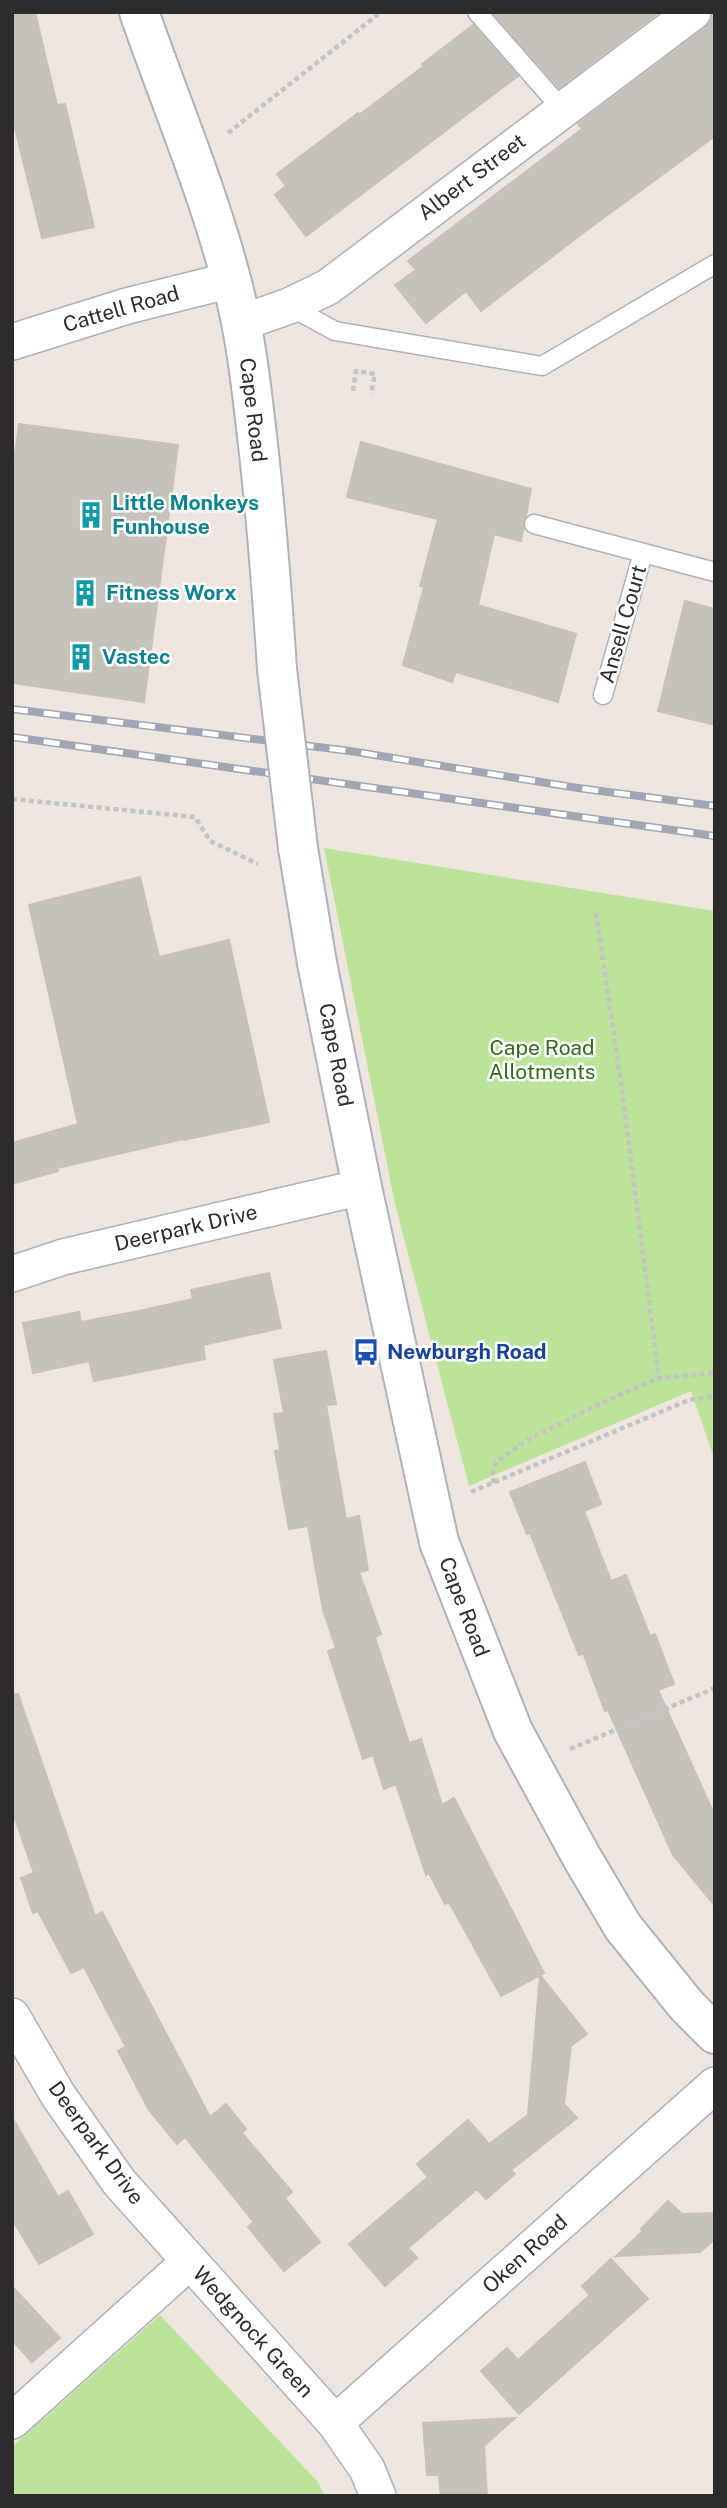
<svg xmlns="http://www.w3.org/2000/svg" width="727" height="2508" font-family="'Public Sans',sans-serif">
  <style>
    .green { fill: #bbe49a }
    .building { fill: #c6c1b9; stroke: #c9c1b7; stroke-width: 2 }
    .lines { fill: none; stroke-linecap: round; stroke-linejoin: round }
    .service-casing { stroke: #aeb2bc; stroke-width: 21 }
    .minor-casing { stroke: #aeb2bc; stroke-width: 38 }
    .tertiary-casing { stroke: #aeb2bc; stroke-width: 42 }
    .path { stroke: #c4c4c4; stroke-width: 4.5; stroke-dasharray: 5 3.5; stroke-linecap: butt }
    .service { stroke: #fff; stroke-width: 18 }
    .minor { stroke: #fff; stroke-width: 35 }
    .tertiary { stroke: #fff; stroke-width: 38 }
    .rail-casing { stroke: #a0a6b6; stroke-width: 8 }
    .rail { stroke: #fff; stroke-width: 5; stroke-dasharray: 16; stroke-linecap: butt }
    .tertiary-bridge-casing { stroke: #aeb2bc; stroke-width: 42; stroke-linecap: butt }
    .tertiary-bridge { stroke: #fff; stroke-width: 38 }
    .labels { text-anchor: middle; stroke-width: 5; stroke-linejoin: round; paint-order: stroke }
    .street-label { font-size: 21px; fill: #2c2c2c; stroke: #fff }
    .culture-label { font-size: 21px; font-weight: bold; fill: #0d838f; stroke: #fff; text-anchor: start }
    .park-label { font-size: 21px; fill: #336b1a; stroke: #fff }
    .transit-label { font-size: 21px; font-weight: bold; fill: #164399; stroke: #fff; text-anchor: start }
  </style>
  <rect width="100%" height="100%" fill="#eee5de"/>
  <path class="green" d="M324 848 715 911V1461L691 1391 469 1486 395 1204Z
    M160 2315 318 2482 325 2496H12V2447Z"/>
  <path class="building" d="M12 12H35L57 105 65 104 94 227 42 238 12 116Z
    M492 12H659L559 88Z
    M713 12H715V136L583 233 481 311 466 291 426 323 395 285 416 270 408 261 582 129 578 124 705 28 711 20Z
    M473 25 518 76 306 236 275 195 286 186 277 174 358 113 359 115 424 66 422 64Z
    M19 424 178 445 144 702 12 683V477Z
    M361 442 531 489 521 541 494 534 478 605 576 634 558 702 456 672 452 682 403 665 424 587 420 586 438 519 347 497Z
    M685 601 715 609V725L658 711Z
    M140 877 159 957 229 940 269 1122 184 1140 183 1139 57 1168 58 1171 12 1184V1143L78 1124 29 905Z
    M269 1273 281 1328 203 1345 205 1359 94 1381 89 1361 33 1373 23 1323 79 1312 81 1322 134 1312 193 1299 191 1290Z
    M326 1351 336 1404 326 1405 346 1519 359 1516 368 1570 359 1572 381 1634 375 1637 409 1743 421 1739 442 1805 454 1798 544 1973 501 1996 449 1902 445 1904 429 1873 426 1875 396 1784 384 1789 373 1755 363 1759 328 1651 336 1648 323 1610 308 1526 289 1529 275 1451 280 1450 274 1414 284 1413 274 1360Z
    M585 1462 601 1504 584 1511 611 1581 626 1575 650 1636 655 1634 674 1684 658 1690 715 1816V1906L673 1855 608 1710 605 1711 583 1653 579 1655 530 1533 527 1534 510 1492Z
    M18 1694 95 1916 102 1912 210 2117 226 2104 246 2129 242 2133 292 2192 285 2198 320 2242 284 2271 248 2227 254 2222 185 2137 177 2144 149 2110 118 2051 126 2047 84 1967 71 1973 38 1911 33 1913 21 1878 34 1873 12 1810V1695Z
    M540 1975 587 2034 571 2046 564 2104 577 2118 511 2170 515 2174 486 2199 477 2189 408 2248 417 2258 385 2286 349 2244 428 2177 417 2164 468 2120 489 2144 528 2115Z
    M12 2117 58 2197 68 2191 93 2234 39 2264 12 2219Z
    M668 2201 682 2214 715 2213V2239L700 2252 616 2256 643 2231 641 2229Z
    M611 2259 648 2299 519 2414 481 2371 507 2348 518 2360 590 2295 582 2286Z
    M12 2286 60 2338 32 2362 12 2340Z
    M515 2418 484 2446 487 2496H441L439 2475H427L423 2423Z"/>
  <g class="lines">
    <defs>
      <path id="service" d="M477 12 562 109
        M289 306 335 331 542 366 715 264
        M534 524 715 572
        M603 695 643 553"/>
      <path id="minor" d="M241 323 289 306 328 287 693 12
        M12 342 127 306 231 280
        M12 1274 63 1257 362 1187
        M12 2016 58 2095 119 2182 335 2423 367 2469 378 2496
        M12 2421 190 2261
        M335 2423 715 2085"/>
      <path id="tertiary" d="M139 12C170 101 207 188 231 279 245 330 251 383 257 436 266 513 272 591 277 669
        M298 848 317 963 362 1187 439 1542 513 1731 581 1856 623 1927 687 2006 715 2034"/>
    </defs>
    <use href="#service" class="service-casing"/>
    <use href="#minor" class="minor-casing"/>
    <use href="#tertiary" class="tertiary-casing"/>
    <path class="path" d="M228 133 381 12
      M353 391 356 371 375 374 371 394
      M12 799 195 817 210 841 258 864
      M596 913 621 1083 659 1378 715 1373
      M494 1483 492 1475 496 1462 527 1440 612 1398 659 1378
      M471 1492 689 1400 715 1396
      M570 1749 715 1688"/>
    <use href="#service" class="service"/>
    <use href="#minor" class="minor"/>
    <use href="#tertiary" class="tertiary"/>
    <defs>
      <path id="rail" d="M12 709 350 751 578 788 715 806
        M12 737 715 836"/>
    </defs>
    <use href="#rail" class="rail-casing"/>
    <use href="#rail" class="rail"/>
    <defs>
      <path id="tertiary-bridge" d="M277 669 298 848"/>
    </defs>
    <use href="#tertiary-bridge" class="tertiary-bridge-casing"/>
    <use href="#tertiary-bridge" class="tertiary-bridge"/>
  </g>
  <defs>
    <symbol id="building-bare" viewBox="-9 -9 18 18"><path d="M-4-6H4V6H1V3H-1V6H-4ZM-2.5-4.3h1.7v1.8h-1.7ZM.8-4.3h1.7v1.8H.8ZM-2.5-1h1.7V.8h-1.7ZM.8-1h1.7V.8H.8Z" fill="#0f9aa8" stroke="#fff" stroke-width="2.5" paint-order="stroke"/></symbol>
    <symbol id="bus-bare" viewBox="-9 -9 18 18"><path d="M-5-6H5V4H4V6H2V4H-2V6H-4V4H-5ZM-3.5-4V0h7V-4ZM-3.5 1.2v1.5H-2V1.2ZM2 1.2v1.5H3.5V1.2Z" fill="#1a4fb4" stroke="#fff" stroke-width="2.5" paint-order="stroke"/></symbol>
  </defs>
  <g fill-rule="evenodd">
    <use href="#building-bare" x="72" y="496" width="38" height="38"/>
    <use href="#building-bare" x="66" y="574" width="38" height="38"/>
    <use href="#building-bare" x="62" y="638" width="38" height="38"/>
    <use href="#bus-bare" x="347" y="1333" width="38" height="38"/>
  </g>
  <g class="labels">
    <g class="street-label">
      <text transform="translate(472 177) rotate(-37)" y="7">Albert Street</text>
      <text transform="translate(121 309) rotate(-16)" y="7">Cattell Road</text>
      <text transform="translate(253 410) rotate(83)" y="7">Cape Road</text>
      <text transform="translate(623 624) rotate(-74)" y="7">Ansell Court</text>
      <text transform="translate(336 1055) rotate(79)" y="7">Cape Road</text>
      <text transform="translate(186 1228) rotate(-13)" y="7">Deerpark Drive</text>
      <text transform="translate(464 1607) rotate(69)" y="7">Cape Road</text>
      <text transform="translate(96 2143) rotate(54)" y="7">Deerpark Drive</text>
      <text transform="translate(525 2254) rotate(-42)" y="7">Oken Road</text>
      <text transform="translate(253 2332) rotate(48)" y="7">Wedgnock Green</text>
    </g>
    <g class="culture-label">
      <text x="112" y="510">Little Monkeys<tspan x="112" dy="24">Funhouse</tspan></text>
      <text x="106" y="600">Fitness Worx</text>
      <text x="102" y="664">Vastec</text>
    </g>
    <g class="park-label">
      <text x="542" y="1055">Cape Road<tspan x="542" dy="24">Allotments</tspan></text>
    </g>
    <g class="transit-label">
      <text x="387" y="1359">Newburgh Road</text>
    </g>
  </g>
  <rect width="727" height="2508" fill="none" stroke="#2c2c2c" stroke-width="28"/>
</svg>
